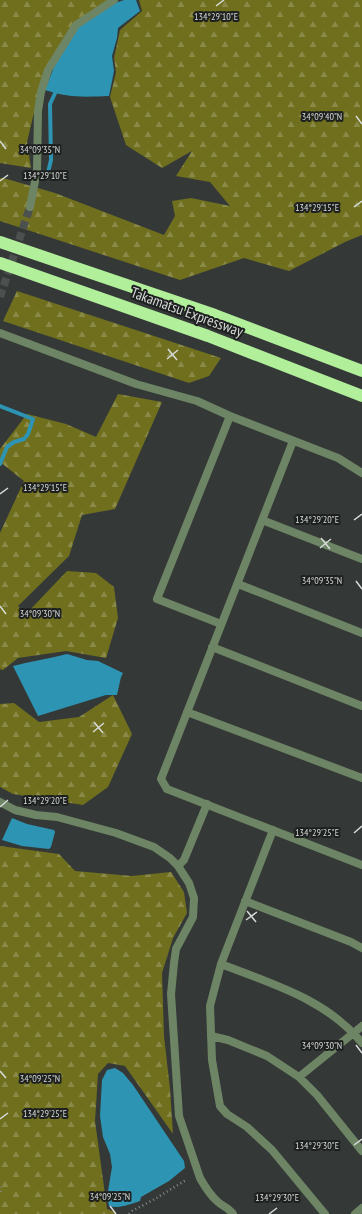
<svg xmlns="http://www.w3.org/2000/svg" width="362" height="1214" font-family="'PT Sans Narrow',sans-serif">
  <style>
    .forest { fill: url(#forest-firs) }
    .water { fill: #2d94b3 }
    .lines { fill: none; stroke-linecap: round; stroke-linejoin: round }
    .stream { stroke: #2d94b3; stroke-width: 4 }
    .minor-tunnel { stroke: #4c514f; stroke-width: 8; stroke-dasharray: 8 4; stroke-linecap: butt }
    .path { stroke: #878b89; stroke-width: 2.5; stroke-dasharray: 1 3; stroke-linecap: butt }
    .minor { stroke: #6d8564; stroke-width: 8 }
    .tertiary { stroke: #6d8564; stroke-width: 8 }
    .motorway { stroke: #b2ef9b; stroke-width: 12 }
    .ticks { fill: none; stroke: #d6dad8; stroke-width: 1.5 }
    .labels { text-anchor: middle; stroke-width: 4; stroke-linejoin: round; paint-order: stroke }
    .street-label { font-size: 15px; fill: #d6dad8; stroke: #1d201f }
    .ticks-label { font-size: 10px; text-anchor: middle; fill: #d6dad8; stroke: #1d201f; stroke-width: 4; stroke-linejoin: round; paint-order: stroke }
  </style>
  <defs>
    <pattern id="forest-firs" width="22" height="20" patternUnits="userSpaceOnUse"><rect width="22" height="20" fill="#706f1d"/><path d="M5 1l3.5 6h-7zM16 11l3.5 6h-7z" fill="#8a8a48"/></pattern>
  </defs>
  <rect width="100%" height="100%" fill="#343937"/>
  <path class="forest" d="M0 0H110L44 71 27 142 31 168 0 163Z
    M139 0H362V235L345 242 289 271 244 258 180 280 0 221V178L7 179 55 193 164 235 175 216 172 201 191 198 230 206 210 182 176 176 192 151 162 168 126 145 110 97 116 72 114 58 120 30 142 11Z
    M17 291 221 358 209 376 189 383 3 321Z
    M118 394 162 402 115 509 82 515 69 556 18 606 26 614 67 571 96 573 114 587 118 618 106 658 66 651 18 658 3 670 0 669V533L24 481 0 462V449L27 414 66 424 96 437Z
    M113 695 132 734 108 787 83 805 13 794 0 787V704L14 703 39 722 79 717Z
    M0 846 59 854 75 871 132 876 171 872 184 892 187 913 173 938 162 973 164 1036 170 1089 173 1134 125 1066 108 1063 98 1074 95 1121 107 1209 115 1212V1214H0Z"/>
  <path class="water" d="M124 0H136L140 11 118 28 117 38 112 56 114 71 109 96C84 97 69 98 45 90L58 57 77 28 112 4Z
    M67 654 87 660 98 661 123 673 121 677 117 695H106L38 716 13 666C31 661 49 659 67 654Z
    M12 818 27 824 54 830 55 832 51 847 49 849 22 846 2 840Z
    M115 1068 123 1073 133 1085 184 1161 185 1168 169 1181 141 1197 140 1201C130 1204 120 1209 109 1206L107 1197 112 1167 110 1154 103 1137 100 1116 102 1080 107 1070Z"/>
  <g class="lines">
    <path class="stream" d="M47 177 51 160 50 104 57 89
      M0 406 33 419 28 434 24 439 14 442 7 447 0 464"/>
    <path class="minor-tunnel" d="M0 297 30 207"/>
    <path class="path" d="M0 1187 1 1190 0 1193
      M129 1214 132 1211 155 1199 186 1180"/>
    <path class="minor" d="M30 207 37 171 38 111 41 92 48 70 76 25 114 0
      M0 333 136 384 197 401 230 416
      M262 520 362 559
      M238 584 362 633
      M221 624 157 599 230 416 338 458 362 473
      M212 647 362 706
      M187 712 362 778
      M167 789 161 779 293 441
      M0 802 15 810 36 815 57 817 116 833 154 847 170 858 178 866 189 883 194 898 193 917 176 949 174 963 171 994 179 1116 200 1178C205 1187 210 1195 218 1202 222 1206 229 1208 233 1214
      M273 830 221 964 210 1006 212 1060 220 1106 227 1114 247 1127 272 1150 325 1214
      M178 866 184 860 207 804
      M245 901 351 942 362 948
      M221 964C272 984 326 999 362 1043
      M211 1036 228 1040 267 1056 299 1077 317 1095 362 1151
      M299 1077 362 1026
      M355 1214 362 1208"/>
    <path class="tertiary" d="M167 789 362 865"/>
    <path class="motorway" d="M0 242 215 315 362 371
      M0 263 208 336 362 396"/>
  </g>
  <path class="ticks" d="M216 6 224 0M356 116 362 124M0 141 6 149M0 181 8 175M354 207 362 201M168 349 177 360M167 359 178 350M0 494 8 488M354 520 362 514M321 538 330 549M320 548 331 539M356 581 362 589M0 606 6 614M94 722 103 733M93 732 104 723M0 807 8 800M354 833 362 826M247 911 256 922M246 920 257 912M356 1045 362 1053M0 1071 6 1078M0 1119 8 1113M354 1145 362 1139M110 1206 116 1214M269 1214 277 1208"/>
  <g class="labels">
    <g class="street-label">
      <text transform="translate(187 312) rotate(20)" y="5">Takamatsu Expressway</text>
    </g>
  </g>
  <g class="ticks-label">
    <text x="216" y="20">134°29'10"E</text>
    <text x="322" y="120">34°09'40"N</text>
    <text x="40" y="153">34°09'35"N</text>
    <text x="45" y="179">134°29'10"E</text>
    <text x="317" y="211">134°29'15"E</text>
    <text x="45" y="491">134°29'15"E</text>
    <text x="317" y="523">134°29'20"E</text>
    <text x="322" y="584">34°09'35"N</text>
    <text x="40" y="617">34°09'30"N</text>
    <text x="45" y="804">134°29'20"E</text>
    <text x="317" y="836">134°29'25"E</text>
    <text x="322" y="1049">34°09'30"N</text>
    <text x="40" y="1082">34°09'25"N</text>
    <text x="45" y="1117">134°29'25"E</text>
    <text x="317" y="1149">134°29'30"E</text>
    <text x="110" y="1200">34°09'25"N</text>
    <text x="277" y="1201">134°29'30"E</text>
  </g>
</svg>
